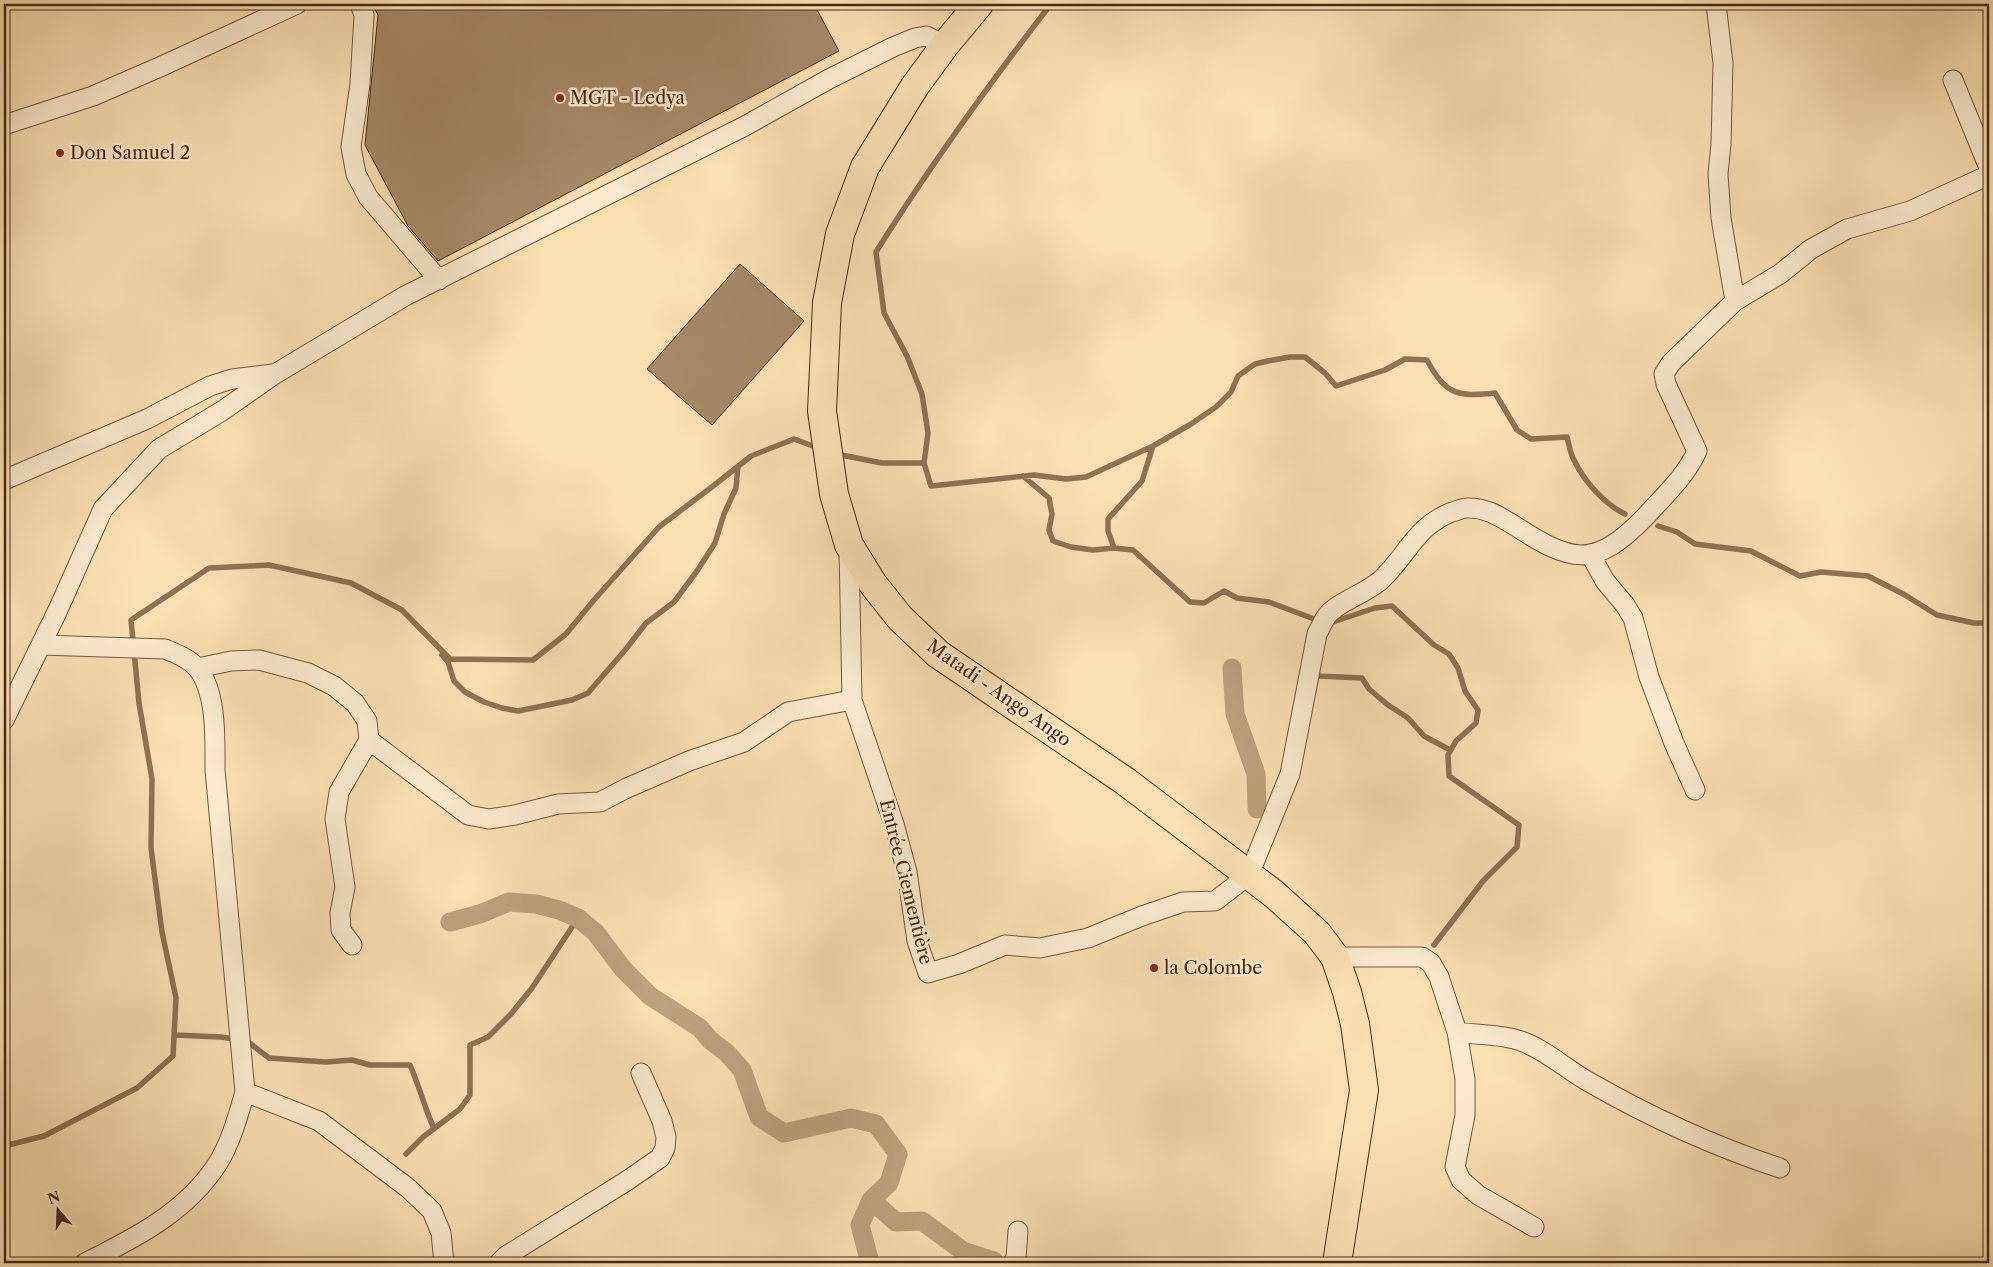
<svg xmlns="http://www.w3.org/2000/svg" width="1993" height="1267" font-family="'Libre Caslon Text',serif">
  <style>
    .lines { fill: none; stroke-linecap: round; stroke-linejoin: round }
    .stream { stroke: #907153; stroke-width: 5.5 }
    .canal { stroke: #bea17d; stroke-width: 19 }
    .building { fill: #a68767; stroke: #4a2815 }
    .street-casing { stroke: #76563c; stroke-width: 21 }
    .highway-casing { stroke: #4a2815; stroke-width: 30 }
    .street { stroke: #fceace; stroke-width: 19 }
    .highway { stroke: #fadfb3; stroke-width: 28 }
    .poi-dot { fill: #8f2418; stroke: #fceace; stroke-width: 2 }
    .labels { text-anchor: middle; stroke-width: 5; stroke-linejoin: round; paint-order: stroke }
    .poi-label { font-size: 18px; fill: #4a2815; stroke: #fceace; text-anchor: start }
    .street-label { font-size: 18px; fill: #4a2815; stroke: #fceace }
  </style>
  <rect width="100%" height="100%" fill="#fadfb3"/>
  <filter id="stains"><feTurbulence type="fractalNoise" baseFrequency=".004" numOctaves="4"/><feColorMatrix values="0 0 0 0 .2 0 0 0 0 .09 0 0 0 0 .02 0 0 0 .5 -.17"/></filter>
  <radialGradient id="worn" r=".72"><stop offset=".6" stop-color="#630" stop-opacity="0"/><stop offset="1" stop-color="#630" stop-opacity=".3"/></radialGradient>
  <g class="lines">
    <path class="stream" d="M836 454 882 463H924L928 433 922 394 907 356 884 313 876 252C930 166 989 84 1051 4
      M924 463 931 486 1034 475 1066 479 1086 477 1153 446 1191 424 1216 407 1231 392 1238 376 1255 364 1268 361 1290 357H1305L1325 373 1336 386 1385 370 1405 359 1427 360C1445 395 1458 397 1495 393L1517 430 1531 439 1567 437C1569 444 1570 453 1574 460 1584 481 1604 504 1625 514
      M1023 476 1049 498 1052 514 1049 530 1053 541 1071 547 1093 550 1114 548 1133 550 1190 602 1204 603 1224 591 1237 598 1269 602 1314 619
      M1658 526 1677 532 1695 544 1751 551 1800 576 1821 572 1868 576 1905 595 1937 615 1974 623H1989
      M1114 548 1108 531V519L1142 481 1153 446
      M1333 622 1375 608 1392 606 1434 645 1449 654 1458 668 1465 691 1478 710 1476 723 1456 741 1448 755 1449 776 1519 825 1517 847 1483 881 1434 945
      M442 655 448 662 454 681 465 692 484 702 502 708 518 711 572 700 588 693 626 649 646 623 674 602 697 571 715 543 724 514 736 488 738 466
      M1318 676 1362 678 1369 689 1388 705 1408 718 1424 736 1450 750
      M174 1035 221 1037 247 1041 269 1058 326 1062 352 1060 370 1065H410C419 1086 425 1108 434 1129
      M4 1146 44 1136 137 1088 173 1056 176 998 162 932 151 848 152 779 139 703 131 620 209 568 269 565 351 583 402 610 450 659 533 660 566 634 594 600 659 527 717 483 751 456 794 439 821 449
      M406 1154 423 1137 460 1109 470 1095V1045L488 1037 511 1014 532 988 578 918"/>
    <path class="canal" d="M1232 668 1235 714 1256 774 1257 809
      M450 922 480 914 509 902 536 904 559 910 578 918 596 933 623 969 650 996 700 1028 710 1040 727 1053 742 1070 759 1117 784 1133 851 1118 876 1124 898 1154 889 1183 871 1200 860 1225 870 1263
      M871 1200 896 1222 922 1221 963 1251 994 1261 995 1263"/>
  </g>
  <path class="building" d="M372 4H814L839 51 438 261 408 226 365 145 378 15Z
    M740 264 804 321 712 425 647 369Z"/>
  <g class="lines">
    <defs>
      <path id="street" d="M360 4 364 15 360 84 351 147 356 174 368 197 439 280
        M1716 4 1723 63 1721 144 1718 174 1721 218 1735 301
        M1953 80 1989 168
        M4 125 93 96 162 66 297 4
        M4 480 147 419 210 386 232 379 273 374
        M849 548 852 700 894 824 907 872 917 941 928 973 959 964 1005 945 1040 948 1088 938 1142 916 1183 902 1215 901 1249 875 1290 774 1317 634C1320 628 1323 622 1326 617 1336 602 1368 593 1382 579 1408 554 1416 526 1452 512 1457 511 1462 508 1466 508 1484 507 1497 515 1512 524 1571 562 1593 571 1646 516 1664 496 1686 476 1697 451L1666 384 1664 374 1671 363 1735 301 1780 274 1811 249 1847 229 1910 211 1989 175
        M1590 554 1605 581 1625 605 1633 618 1649 677 1674 743 1695 790
        M41 645 165 649C177 654 190 659 198 669 217 693 215 740 215 770L245 1092C238 1116 231 1142 218 1163 187 1212 135 1238 85 1263
        M198 668 231 661 259 660 308 673 334 686 355 703 367 721 369 740 339 792 335 819 345 887 340 913 341 930 352 945
        M4 720 57 612 103 509 159 449 222 411 275 374 405 296 745 126 829 79 893 47 915 38 926 36 945 45
        M369 740 468 815 489 819 515 815 558 804 600 802 627 788 689 761 744 742 788 712 852 700
        M1335 957H1422L1431 963 1439 977 1457 1032 1465 1079V1115L1455 1167 1461 1180 1478 1195 1534 1227
        M1457 1032C1476 1035 1503 1034 1521 1041 1546 1050 1566 1069 1589 1082 1650 1117 1713 1146 1780 1168
        M245 1092 319 1121 408 1188 432 1211 441 1233 444 1263
        M499 1263 506 1256 625 1182 660 1158 665 1148 666 1137 662 1121 641 1073
        M1013 1263 1016 1258 1018 1231"/>
      <path id="highway" d="M979 4 945 45 915 86 865 167 840 234 827 303 822 411 834 494 849 545 873 584 900 618 938 654 1125 781 1249 875 1274 894 1317 933 1335 957 1347 992 1355 1024 1364 1090 1337 1263"/>
    </defs>
    <use href="#street" class="street-casing"/>
    <use href="#highway" class="highway-casing"/>
    <use href="#street" class="street"/>
    <use href="#highway" class="highway"/>
  </g>
  <g class="poi-dot">
    <circle cx="560" cy="98" r="5"/>
    <circle cx="60" cy="153" r="5"/>
    <circle cx="1154" cy="968" r="5"/>
  </g>
  <g class="labels">
    <g class="poi-label">
      <text x="570" y="104">MGT - Ledya</text>
      <text x="70" y="159">Don Samuel 2</text>
      <text x="1164" y="974">la Colombe</text>
    </g>
    <g class="street-label">
      <text transform="translate(999 693) rotate(35)" y="6">Matadi - Ango Ango</text>
      <text transform="translate(906 882) rotate(76)" y="6">Entrée Ciementière</text>
    </g>
  </g>
  <rect width="1993" height="1267" fill="none" stroke="#fadfb3" stroke-width="20"/>
  <rect x="5" y="5" width="1983" height="1257" fill="none" stroke="#4a2815" stroke-width="2.5"/>
  <rect x="10" y="10" width="1973" height="1247" fill="none" stroke="#4a2815"/>
  <g transform="translate(58 1210) rotate(341)" stroke="#fceace" stroke-width="4" paint-order="stroke">
  <path d="M0-4L9 19L0 12L-9 19Z" fill="#4a2815"/>
  <text y="-8" font-size="14" font-weight="bold" text-anchor="middle" fill="#4a2815">N</text>
  </g>
  <rect width="100%" height="100%" filter="url(#stains)"/>
  <rect width="100%" height="100%" fill="url(#worn)"/>
</svg>
